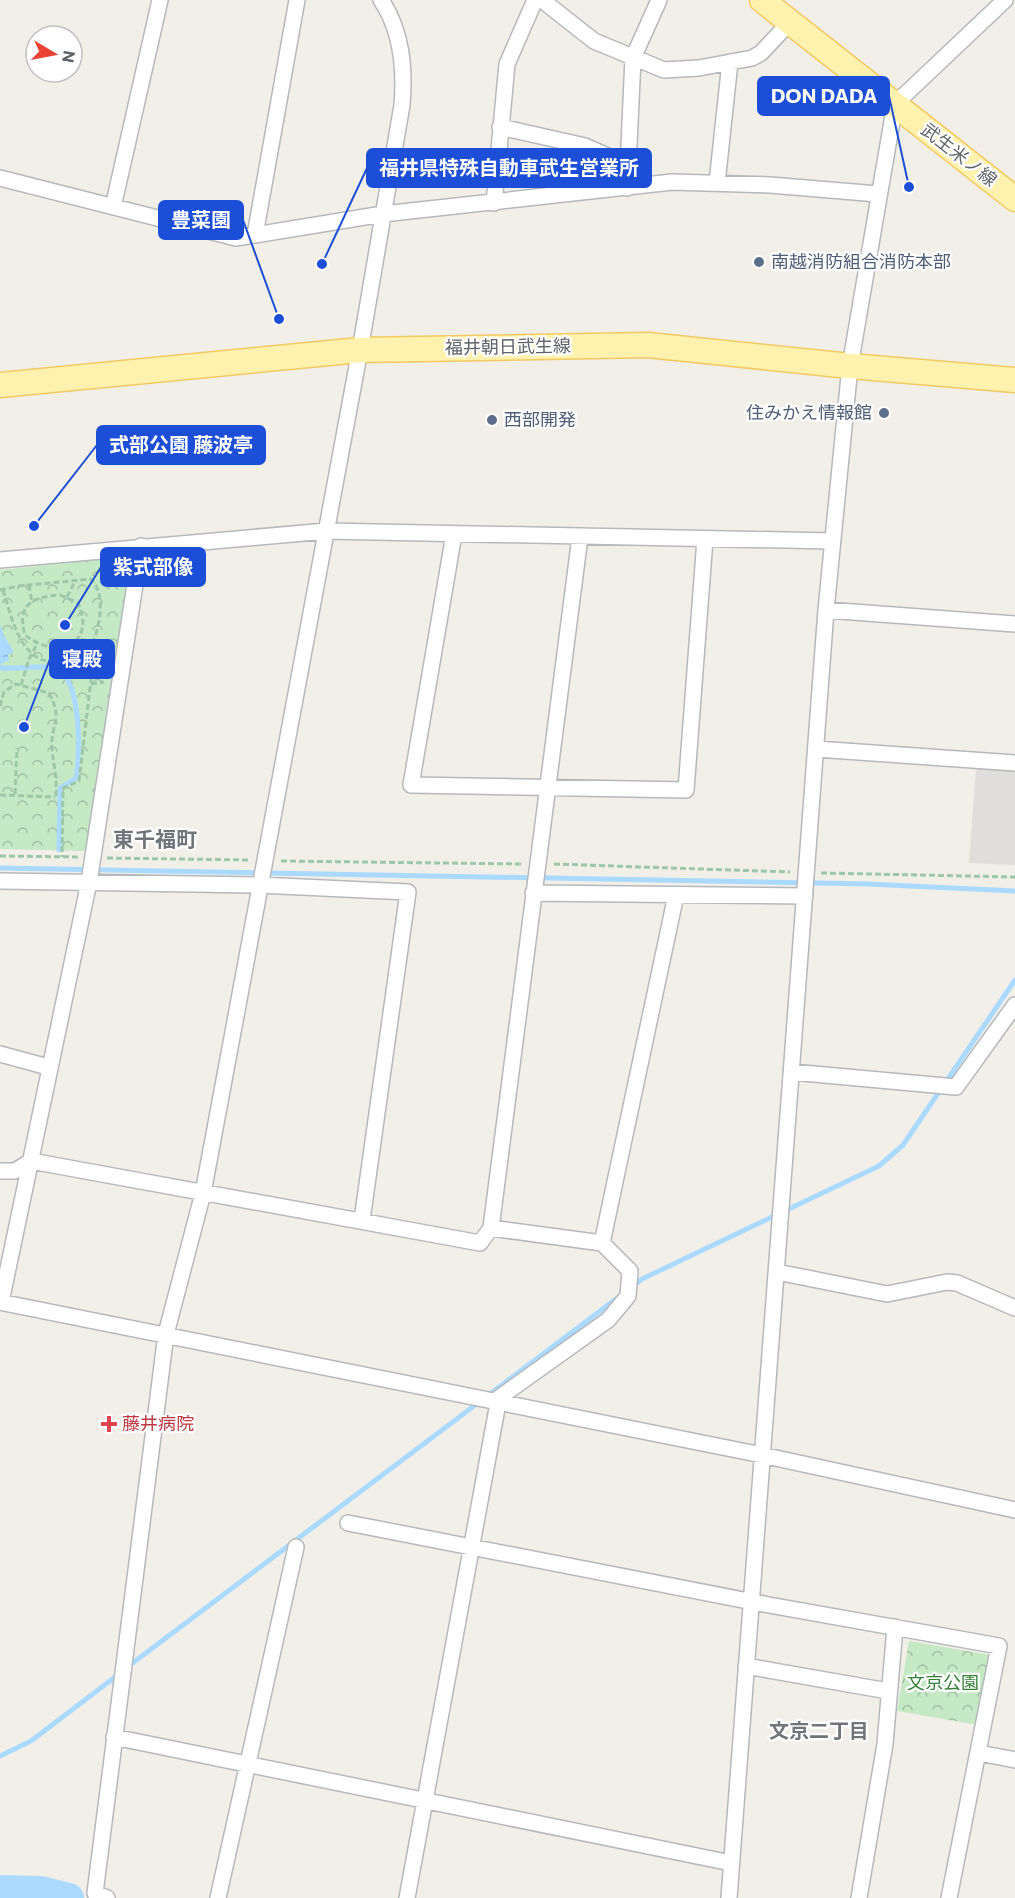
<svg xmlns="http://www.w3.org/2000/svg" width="1015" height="1898" font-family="Commissioner,'Noto Sans JP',sans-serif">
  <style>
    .industrial { fill: #e0deda }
    .park { fill: url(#park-crowns) }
    .water { fill: url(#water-ripples) }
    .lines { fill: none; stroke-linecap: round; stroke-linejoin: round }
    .stream { stroke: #aadaff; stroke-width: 5 }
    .river { stroke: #aadaff; stroke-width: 30 }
    .street-casing { stroke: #b5b8bc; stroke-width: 18 }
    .primary-casing { stroke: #f2c960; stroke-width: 27 }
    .path { stroke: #9cc7a9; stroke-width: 3; stroke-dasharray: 6 3; stroke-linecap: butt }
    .street { stroke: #fff; stroke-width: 15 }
    .primary { stroke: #fff2af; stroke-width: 24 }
    .service-dot { fill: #5c6f8a; stroke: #fff; stroke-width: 2 }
    .health-dot { fill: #e0444e; stroke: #fff; stroke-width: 2 }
    .labels { text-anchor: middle; stroke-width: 4.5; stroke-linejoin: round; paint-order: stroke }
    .street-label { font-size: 18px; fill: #5f6368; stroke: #fff }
    .service-label { font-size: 18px; fill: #4e5e75; stroke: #fff; text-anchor: start }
    .health-label { font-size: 18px; fill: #be3a42; stroke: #fff; text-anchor: start }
    .park-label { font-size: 18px; fill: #348238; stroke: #fff }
    .neighbourhood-label { font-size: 20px; font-weight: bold; fill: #70757a; stroke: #fff }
    .quarter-label { font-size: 21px; font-weight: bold; fill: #70757a; stroke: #fff }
    .leader { fill: none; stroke: #1d4ed8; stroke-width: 2 }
    .callout-dot { fill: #1d4ed8; stroke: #fff; stroke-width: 2 }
    .callout { fill: #1d4ed8; stroke: #1d4ed8; stroke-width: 2 }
    .callout-label { font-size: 20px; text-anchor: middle; font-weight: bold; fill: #fff }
  </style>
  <defs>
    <pattern id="park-crowns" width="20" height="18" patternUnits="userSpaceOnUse" patternTransform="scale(1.5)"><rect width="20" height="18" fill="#c5e8c5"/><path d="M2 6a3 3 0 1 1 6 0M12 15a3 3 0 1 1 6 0" fill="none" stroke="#a3c0a4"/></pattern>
    <pattern id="water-ripples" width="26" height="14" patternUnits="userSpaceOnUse" patternTransform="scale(1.5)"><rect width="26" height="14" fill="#aadaff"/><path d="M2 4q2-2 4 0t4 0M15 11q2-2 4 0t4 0" fill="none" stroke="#8eb4d2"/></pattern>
  </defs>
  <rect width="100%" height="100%" fill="#f1efe8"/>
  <path class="industrial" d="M976 768 1015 770V865L969 863Z"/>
  <path class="park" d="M123 557 130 565 87 851 0 849V570Z
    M909 1641 990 1655 978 1725 897 1711Z"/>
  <path class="water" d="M0 624 4 636 14 652 8 655 9 660 1 664V668H0Z"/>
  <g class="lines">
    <path class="stream" d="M1 668C18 669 35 666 51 667 83 671 80 755 76 778L60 788 59 850
      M0 868 868 884 1015 891
      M632 1287 642 1279 879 1166 903 1145 1015 980
      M126 1668 620 1296
      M0 1756 31 1741 119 1674"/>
    <path class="river" d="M0 1890 41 1891 69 1898"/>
    <defs>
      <path id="street" d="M542 0 594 41 664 70 699 68 752 58 761 53 790 22
        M500 127 585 146 628 165
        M0 178 236 238 383 214 672 182 770 185 878 194
        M717 183 730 62
        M627 188 633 58 659 0
        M494 203 507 64 535 0
        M113 207 160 0
        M255 235 297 0
        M454 534 411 785 686 790 705 539
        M0 560 326 531 832 541
        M826 610 1015 624
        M816 749 1015 763
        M0 881 259 885 408 892 362 1220
        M533 893 805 896
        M0 1054 48 1067
        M792 1072 956 1087 1015 1005
        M0 1171H15L31 1161 480 1243 491 1228 580 537
        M491 1228 602 1243 630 1271 628 1296 608 1320 493 1402
        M602 1243 676 895
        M777 1272 887 1294 947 1282 957 1283 1015 1308
        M0 1302 762 1455 1015 1510
        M1 1302 89 882 141 546
        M348 1523 769 1605 999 1646 949 1898
        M746 1666 888 1691
        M114 1737 731 1863
        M979 1753 1015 1760
        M107 1898 95 1893 166 1334 203 1193 360 350 402 105C405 68 402 31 381 0
        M218 1898 296 1547
        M407 1898 498 1403
        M729 1898 826 610 850 366 895 104 1005 0
        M859 1898 885 1744 895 1627"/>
      <path id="primary" d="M762 0 1015 199
        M0 385 360 350 648 345 850 366 1015 380"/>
    </defs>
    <use href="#street" class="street-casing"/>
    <use href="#primary" class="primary-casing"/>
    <path class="path" d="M29 585 32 603
      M0 590 19 586 90 579C111 595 95 645 84 663L92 671 79 781 63 788 62 857
      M3 590C11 614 18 655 47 661 59 664 72 663 84 663
      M60 595 78 603C97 645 56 660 25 635 16 604 33 597 60 595Z
      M67 597 75 581
      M91 684 104 682
      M21 685 29 659 37 644
      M0 706 4 692 16 684 49 693C64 721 50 724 52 749 54 767 57 778 56 797
      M15 794 17 748
      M0 795 55 797
      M0 856 79 857
      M107 858 250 860
      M281 861 523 864
      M554 864 790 872
      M821 873 1015 877"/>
    <use href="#street" class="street"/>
    <use href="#primary" class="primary"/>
  </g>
  <g class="service-dot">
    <circle cx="759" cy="262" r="6"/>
    <circle cx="884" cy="413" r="6"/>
    <circle cx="492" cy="420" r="6"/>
  </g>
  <path class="health-dot" d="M106 1415h6v6h6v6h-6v6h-6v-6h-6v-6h6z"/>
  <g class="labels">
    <g class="street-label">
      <text transform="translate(959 155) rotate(38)" y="6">武生米ノ線</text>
      <text transform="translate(508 347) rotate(-1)" y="6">福井朝日武生線</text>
    </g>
    <g class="service-label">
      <text x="771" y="268">南越消防組合消防本部</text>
      <text x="872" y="419" text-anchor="end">住みかえ情報館</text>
      <text x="504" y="426">西部開発</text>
    </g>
    <g class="health-label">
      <text x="122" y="1430">藤井病院</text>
    </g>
    <g class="park-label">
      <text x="943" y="1689">文京公園</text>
    </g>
    <g class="neighbourhood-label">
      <text x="819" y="1738">文京二丁目</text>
    </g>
    <g class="quarter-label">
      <text x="155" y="847">東千福町</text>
    </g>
  </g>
  <path class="leader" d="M909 187L889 96M322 264L367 168M279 319L243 220M34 526L97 445M65 625L101 567M24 727L50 659"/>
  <g class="callout-dot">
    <circle cx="909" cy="187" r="6"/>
    <circle cx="322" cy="264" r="6"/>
    <circle cx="279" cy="319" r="6"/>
    <circle cx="34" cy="526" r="6"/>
    <circle cx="65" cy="625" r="6"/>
    <circle cx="24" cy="727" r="6"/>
  </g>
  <g class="callout">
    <rect x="758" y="77" width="131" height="38" rx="6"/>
    <rect x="367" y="149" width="284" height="38" rx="6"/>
    <rect x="159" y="201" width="84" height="38" rx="6"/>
    <rect x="97" y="426" width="168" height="38" rx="6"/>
    <rect x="101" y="548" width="104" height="38" rx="6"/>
    <rect x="50" y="640" width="64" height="38" rx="6"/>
  </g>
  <g class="callout-label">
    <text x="824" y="103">DON DADA</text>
    <text x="509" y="175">福井県特殊自動車武生営業所</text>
    <text x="201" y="227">豊菜園</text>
    <text x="181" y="452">式部公園 藤波亭</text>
    <text x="153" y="574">紫式部像</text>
    <text x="82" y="666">寝殿</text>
  </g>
  <g transform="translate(54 54) rotate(100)"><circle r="28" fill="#ffffff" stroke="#bfc1c3" stroke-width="1.5"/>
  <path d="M0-4.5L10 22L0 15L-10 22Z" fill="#ea4335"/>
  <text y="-9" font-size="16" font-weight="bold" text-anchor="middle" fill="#5f6368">N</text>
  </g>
</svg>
